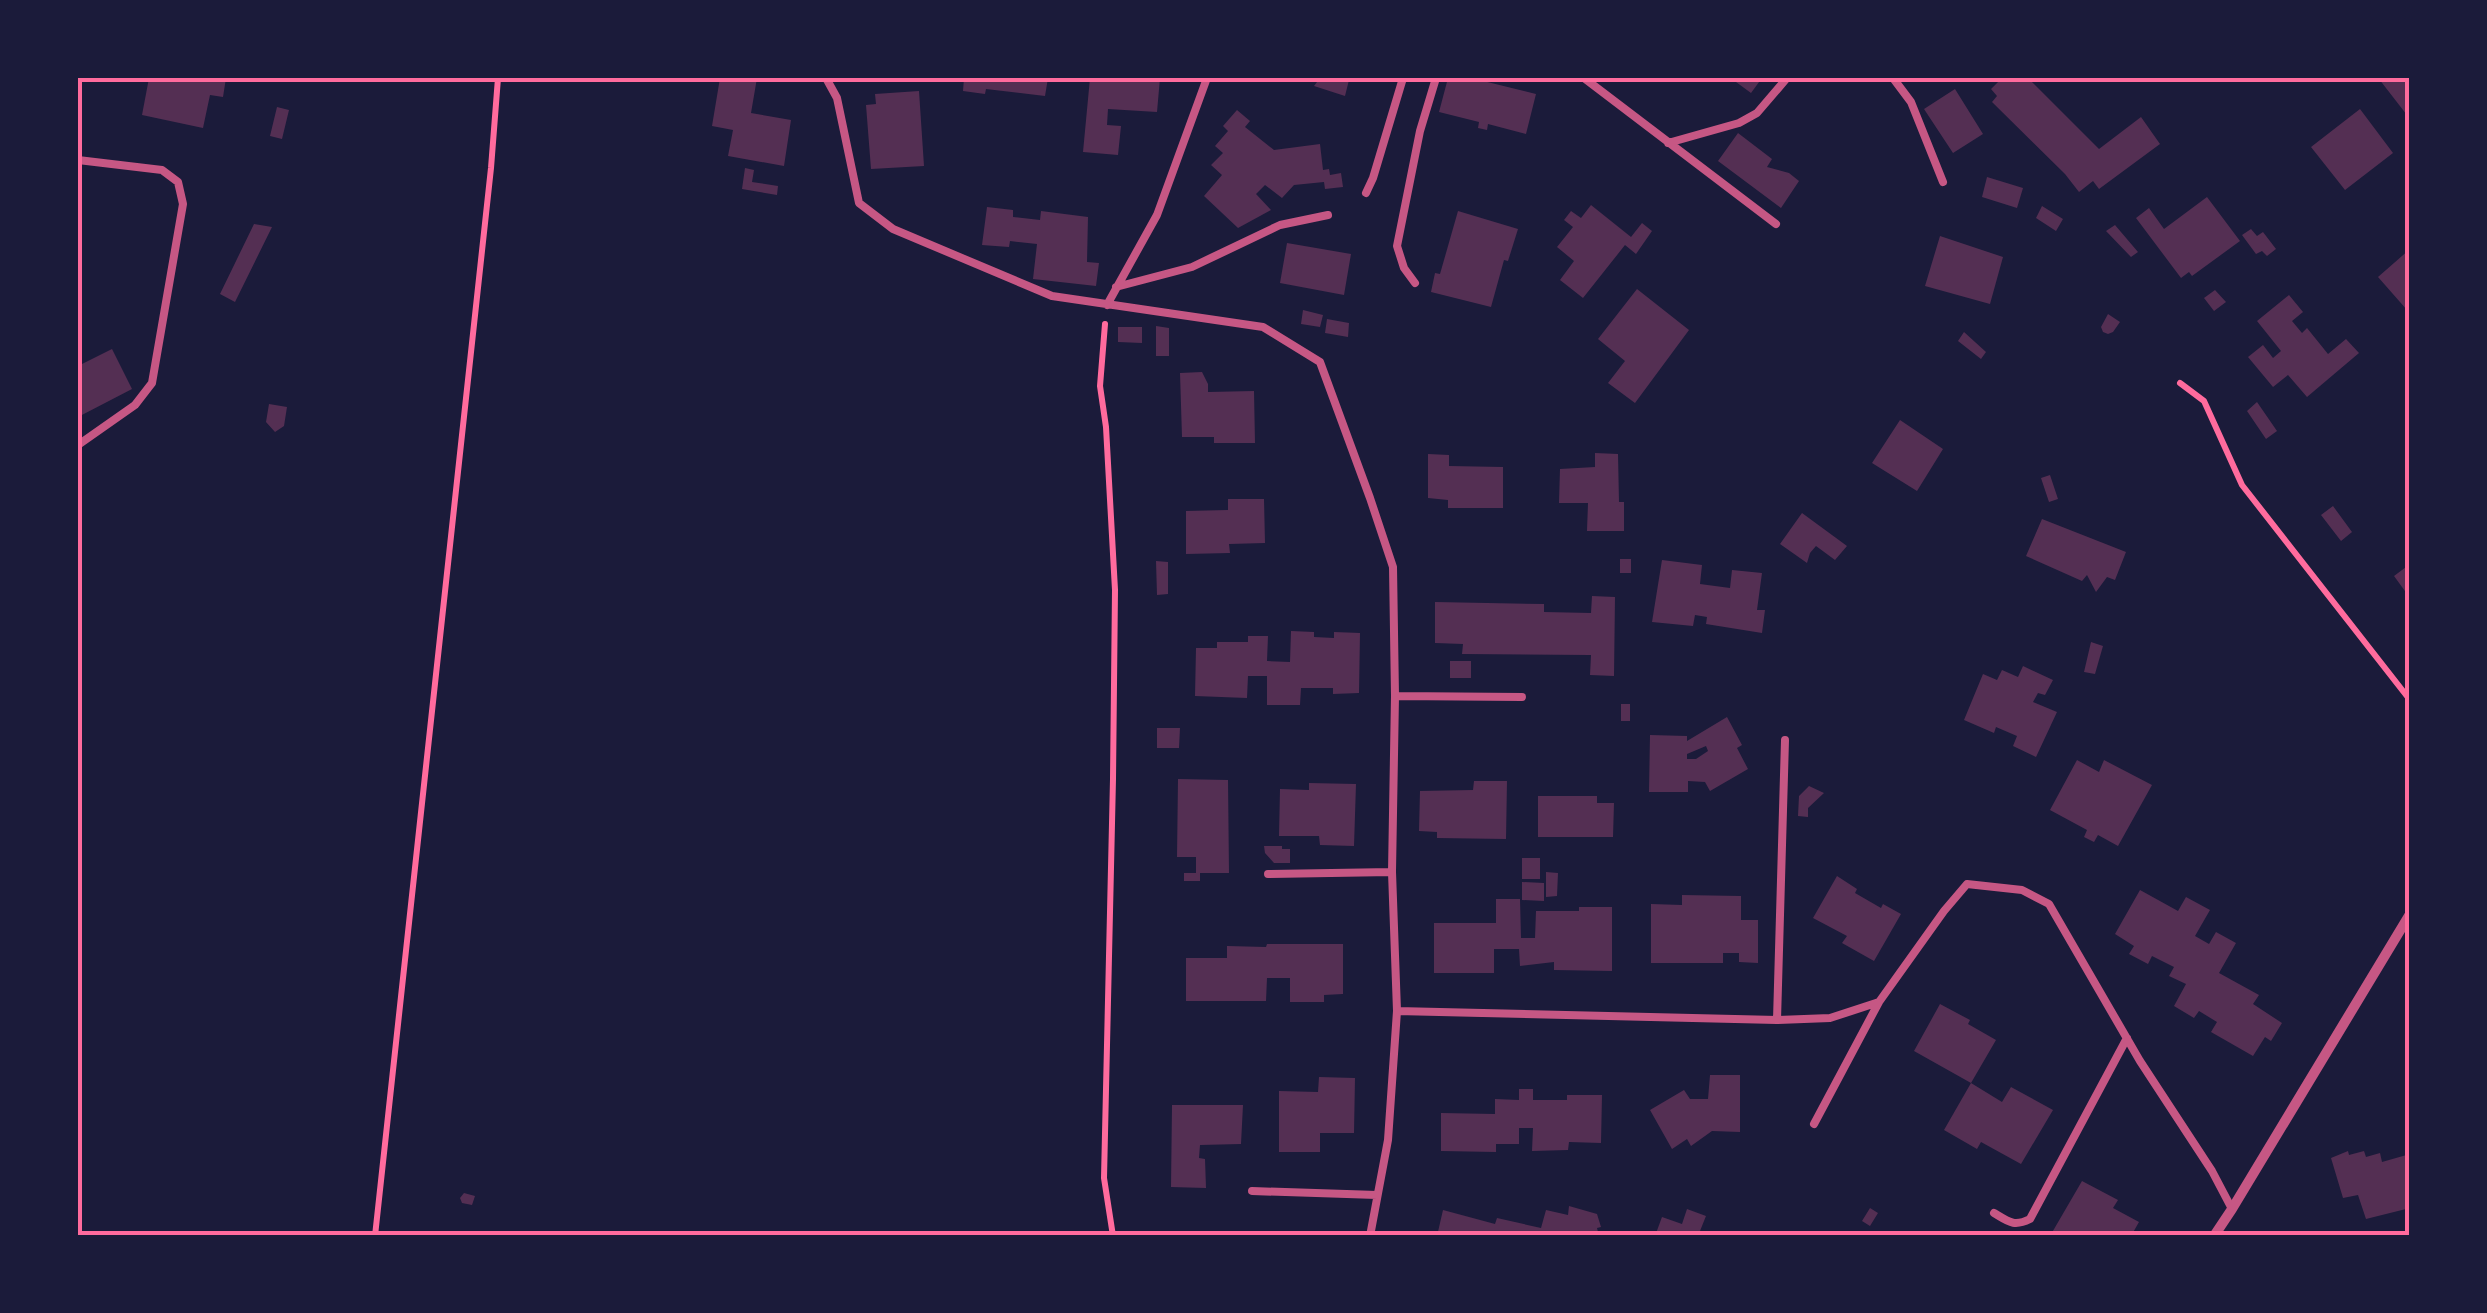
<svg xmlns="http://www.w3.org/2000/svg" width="2487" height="1313" font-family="Poppins,sans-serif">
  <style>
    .building { fill: #542f53; fill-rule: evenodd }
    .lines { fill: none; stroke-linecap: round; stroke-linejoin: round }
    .path { stroke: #ff6b9d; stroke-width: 6 }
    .service { stroke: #c65784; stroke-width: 8 }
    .minor { stroke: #c65784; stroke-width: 10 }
    .neatline { fill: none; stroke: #ff6b9d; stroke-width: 4 }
  </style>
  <rect width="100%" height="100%" fill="#1b1b3a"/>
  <path class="building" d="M149 78H226L223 97 210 95 203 128 142 115Z
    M720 78H757L751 113 791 120 784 166 728 156 733 130 712 126Z
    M964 78H1048L1045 96 986 89 985 94 963 91Z
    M1090 78H1160L1157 112 1108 109 1107 125 1121 126 1118 155 1083 152Z
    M1320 78H1341L1349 80 1345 96 1314 86Z
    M1448 78H1471L1536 94 1526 134 1488 124 1487 130 1478 128 1479 122 1439 112Z
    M1739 78H1762L1751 93 1736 82Z
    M2002 78H2028L2099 149 2141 117 2160 144 2099 189 2093 181 2079 192 2065 174 1992 102 1997 96 1991 89Z
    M2381 78H2410V119L2379 79Z
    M1955 89 1983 134 1953 153 1924 109Z
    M919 91 924 166 871 169 866 105 876 104 875 94Z
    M277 107 289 110 282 139 270 136Z
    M2360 109 2393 153 2345 190 2311 147Z
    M1237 110 1250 121 1245 127 1274 150 1320 144 1323 170 1329 169 1330 175 1341 173 1343 187 1325 189 1324 182 1294 185 1282 198 1265 185 1256 194 1271 210 1238 228 1204 196 1222 175 1211 165 1223 153 1215 146 1228 131 1223 126Z
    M1738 133 1772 159 1767 167 1789 173 1799 181 1781 208 1718 161Z
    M745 168 754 170 752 182 778 186 777 195 742 189Z
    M1987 177 2023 188 2017 208 1982 197Z
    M2207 197 2240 241 2192 276 2189 272 2181 278 2136 218 2149 208 2164 229Z
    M1591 205 1631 237 1642 223 1652 231 1636 254 1625 245 1583 298 1560 280 1574 261 1557 247 1573 227 1564 220 1571 211 1581 218Z
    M2042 206 2063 219 2056 231 2036 218Z
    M987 207 1013 210V217L1040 220 1041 211 1088 217 1087 262 1099 263 1096 286 1033 279 1037 244 1010 241 1009 247 982 245Z
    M1458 211 1518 229 1508 261 1504 260 1491 307 1431 292 1435 273 1440 274Z
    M254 224 272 227 235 302 220 294Z
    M2115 225 2138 252 2131 257 2106 231Z
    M2251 229 2257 236 2263 232 2276 249 2267 256 2262 251 2256 254 2242 235Z
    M1940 236 2003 257 1990 304 1925 286Z
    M1287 243 1351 254 1344 295 1280 283Z
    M2410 249V307L2407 310 2378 277Z
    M1637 289 1689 330 1635 403 1608 383 1625 361 1598 339Z
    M2215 290 2226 302 2214 311 2204 298Z
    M2289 295 2303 312 2292 321 2302 333 2307 328 2328 354 2346 339 2359 353 2307 397 2288 375 2273 387 2248 357 2263 345 2273 358 2281 351 2257 321Z
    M1303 310 1323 315 1320 327 1301 324Z
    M2108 314 2120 322 2113 332 2108 334 2103 332 2101 327Z
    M1327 319 1349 323 1348 337 1325 333Z
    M1156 326 1169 328V356H1156Z
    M1118 327H1142V343L1118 342Z
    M1964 332 1986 352 1981 359 1958 341Z
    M112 349 132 389 78 417V366Z
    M1202 372 1208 384V392L1254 391 1255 443H1214V437H1182L1180 373Z
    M2257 402 2277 431 2266 439 2247 411Z
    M269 404 287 407 284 426 275 432 266 422Z
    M1900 420 1943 449 1917 491 1872 463Z
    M1595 453 1618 454 1619 502H1624V531H1587L1588 503H1559L1560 469 1595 467Z
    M1428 454 1449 455V466L1503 467V508H1448V500L1428 498Z
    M2050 475 2058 499 2049 502 2041 478Z
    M1228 499H1264L1265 543 1229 544 1230 553 1186 554V511L1228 510Z
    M2333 506 2352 532 2341 541 2321 515Z
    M1802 513 1847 546 1835 560 1816 546 1810 553 1807 563 1780 544Z
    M2042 519 2126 552 2115 580 2107 577 2096 592 2087 575 2082 581 2026 556Z
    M1620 559H1631V573H1620Z
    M1662 560 1702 565 1700 584 1730 588 1732 570 1762 573 1757 610H1765L1762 633 1706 624 1707 617 1695 615 1693 626 1652 622Z
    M1156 561 1168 562V594L1157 595Z
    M2410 564V598L2394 576Z
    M1592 596 1615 597 1614 676 1590 675 1591 655 1462 654 1463 644 1435 643V602L1544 604V612L1591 613Z
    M1291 631 1314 632V637L1334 638V632L1360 633 1359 693 1333 694V688H1301L1300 705H1267V676H1248L1247 698 1195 696 1196 648H1217V642H1248V636H1268L1267 661 1290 662Z
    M2091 642 2103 646 2095 674 2084 672Z
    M1450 661H1471V678H1450Z
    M2023 666 2053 680 2045 695 2038 693 2033 702 2057 712 2036 757 2013 746 2017 736 1996 727 1994 733 1964 720 1983 674 1997 680 2002 670 2018 677Z
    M1621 704H1630V721H1621Z
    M1727 717 1742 745 1737 748 1748 769 1710 791 1705 782 1688 781V792H1649L1650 735 1687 736V741ZM1706 746 1708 751 1696 759H1687V754Z
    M1157 728H1180L1179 748H1157Z
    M2077 760 2099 772 2104 760 2152 785 2118 846 2098 835 2094 842 2084 837 2087 830 2050 810Z
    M1178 779 1228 780 1229 873H1200V881H1184V873H1196V857H1177Z
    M1474 781H1507L1506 839 1437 838V832L1419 831 1420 791 1473 790Z
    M1309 783 1356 784 1354 846 1320 845 1319 836H1279L1280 789 1309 790Z
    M1809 786 1824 793 1808 808V817L1798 816 1799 796Z
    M1538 796H1597V803H1614L1613 837H1538Z
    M1264 846H1282V849H1290V863H1274L1265 853Z
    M1522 858H1540V879H1522Z
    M1546 872 1558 873 1557 896 1546 897Z
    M1837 876 1857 889 1855 893 1881 908 1883 904 1901 914 1874 961 1842 943 1847 936 1813 918Z
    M1522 882 1544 883V901L1522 900Z
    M2140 890 2178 911 2186 897 2210 910 2195 936 2209 944 2216 932 2236 943 2219 973 2259 995 2253 1004 2282 1023 2271 1041 2265 1037 2253 1056 2211 1032 2217 1022 2199 1011 2194 1018 2174 1006 2186 984 2169 976 2174 967 2152 956 2148 964 2129 954 2134 946 2115 934Z
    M1682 895 1741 896V920H1758V963L1739 962V953H1723V963H1651V904L1682 905Z
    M1496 899H1520L1521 938H1535L1536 911H1579V907H1612V971L1554 970V962L1520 966 1519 949H1494V973H1434V923H1496Z
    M1267 944H1343V994L1324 995V1002H1290V978H1267L1266 1001H1186V958H1227V946L1266 947Z
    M1940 1004 1970 1020 1968 1024 1996 1040 1971 1083 2002 1102 2011 1087 2053 1110 2021 1164 1981 1142 1977 1149 1944 1130 1971 1083 1914 1051Z
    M1710 1075H1740V1132L1712 1131 1691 1146 1687 1139 1672 1149 1650 1110 1684 1090 1690 1099H1708Z
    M1319 1077 1355 1078 1354 1133H1320V1152H1279V1091L1318 1092Z
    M1519 1089H1533V1100H1567V1095H1602L1601 1143 1569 1142 1568 1150 1532 1151 1533 1128H1519V1144H1496V1152L1441 1151V1113L1495 1114V1099L1519 1100Z
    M1172 1105H1243L1241 1144 1200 1145 1199 1158 1205 1159 1206 1188 1171 1187Z
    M2348 1151 2349 1155 2364 1151 2366 1157 2380 1153 2382 1162 2410 1154V1208L2366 1219 2358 1195 2343 1198 2331 1158Z
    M2082 1181 2118 1200 2113 1208 2139 1222 2131 1236H2050Z
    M464 1193 475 1196 472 1205 462 1203 460 1198Z
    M1569 1206 1597 1214 1601 1227 1597 1228 1599 1236H1437L1443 1210 1495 1224 1497 1218 1541 1228 1546 1210 1568 1215Z
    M1870 1208 1878 1213 1870 1226 1862 1221Z
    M1687 1209 1706 1216 1698 1236H1655L1662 1217 1682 1224Z"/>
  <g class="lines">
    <path class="path" d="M1105 324 1100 386 1106 427 1115 590 1113 779 1104 1178 1113 1236
      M2180 383 2204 401 2242 485 2410 700
      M375 1236 491 168 498 78"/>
    <path class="service" d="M826 78 837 98 859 203 893 229 1052 296 1263 327 1320 362 1370 498 1393 567 1395 696 1392 872 1397 1011 1777 1020 1830 1018 1879 1002 1944 911 1967 884 2022 890 2049 904 2140 1061 2212 1171 2232 1209
      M1584 78 1776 224
      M1893 78 1911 102 1943 182
      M1668 143 1739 123 1757 113 1787 78
      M78 160 162 170 178 182 183 204 152 383 135 405 78 445
      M1366 193 1373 178 1403 78
      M1415 283 1404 268 1397 246 1420 131 1436 78
      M1116 287 1192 267 1280 225 1328 215
      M1107 305 1157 215 1207 78
      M1395 696 1522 697
      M1268 874 1392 872
      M1777 1020 1785 740
      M1814 1124 1879 1002
      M1252 1191 1377 1195
      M1994 1213C2009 1222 2014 1227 2030 1219L2127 1038
      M1370 1236 1388 1140 1397 1011"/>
    <path class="minor" d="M2214 1236 2232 1209 2410 914"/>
  </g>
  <rect width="2487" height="1313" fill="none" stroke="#1b1b3a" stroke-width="160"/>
  <rect x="80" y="80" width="2327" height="1153" class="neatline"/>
</svg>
